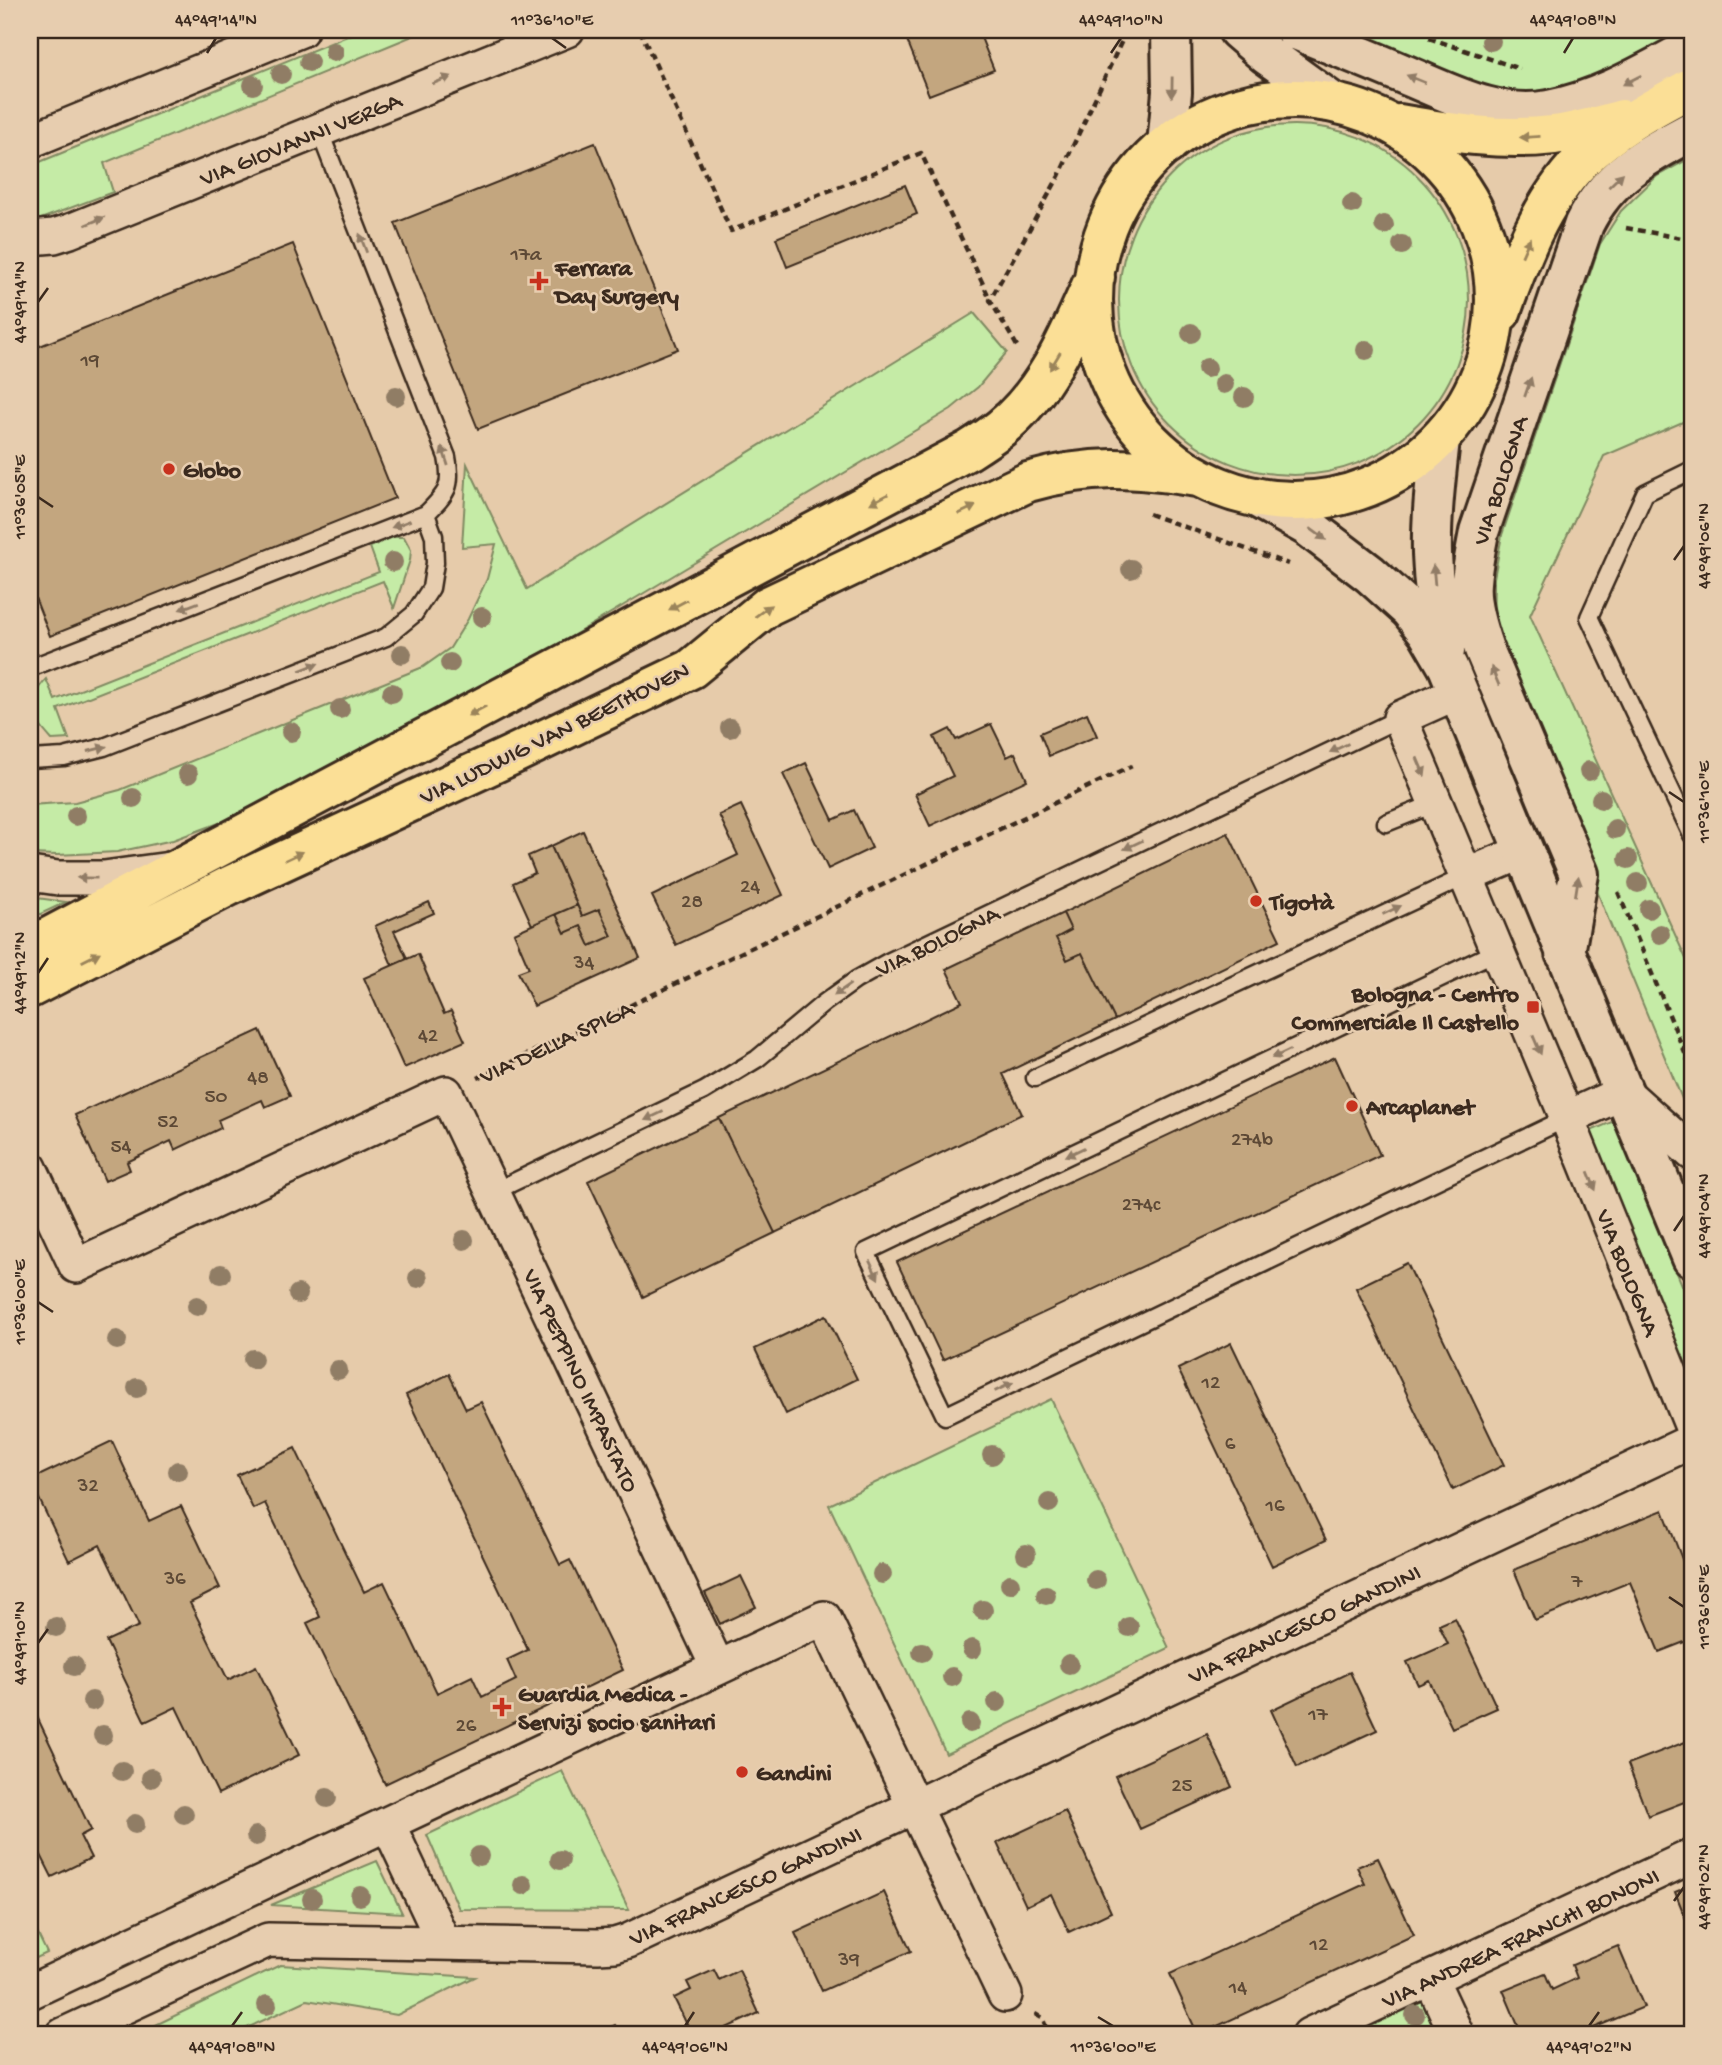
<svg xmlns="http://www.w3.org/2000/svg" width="1722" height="2065" font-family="'Gochi Hand',sans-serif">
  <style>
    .green { fill: #c5eba6; stroke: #808a62; stroke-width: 2 }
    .building { fill: #c3a67f; stroke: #3b2a1e; stroke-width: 2 }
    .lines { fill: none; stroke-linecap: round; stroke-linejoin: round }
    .lane-casing { stroke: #3b2a1e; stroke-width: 21 }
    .street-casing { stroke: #3b2a1e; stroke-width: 38 }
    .secondary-casing { stroke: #3b2a1e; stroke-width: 44 }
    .primary-casing { stroke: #3b2a1e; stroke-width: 44 }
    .path { stroke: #3b2a1e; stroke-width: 4.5; stroke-dasharray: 7 5; stroke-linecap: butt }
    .lane { stroke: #e7cdaf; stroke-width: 16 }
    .street { stroke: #e7cdaf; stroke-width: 33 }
    .secondary { stroke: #e7cdaf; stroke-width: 38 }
    .primary { stroke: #fbdf96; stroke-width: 38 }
    .tree { fill: #907d65 }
    .oneway { fill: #917c66 }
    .oneway2 { fill: #9b845a }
    .ticks { fill: none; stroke: #3b2a1e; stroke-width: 2.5 }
    .poi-dot { fill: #c8321e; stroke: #e7cdaf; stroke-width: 2.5 }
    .labels { text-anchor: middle; stroke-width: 5; stroke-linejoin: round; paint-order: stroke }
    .number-label { font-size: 21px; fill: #5d4936 }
    .street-label { font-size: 24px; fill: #3b2a1e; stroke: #e7cdaf }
    .poi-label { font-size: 24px; font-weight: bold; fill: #3b2a1e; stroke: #e7cdaf; text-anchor: start }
    .neatline { fill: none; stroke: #3b2a1e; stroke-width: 2.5 }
    .ticks-label { font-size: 18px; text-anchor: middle; fill: #3b2a1e }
  </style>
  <rect width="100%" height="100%" fill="#e6cbaa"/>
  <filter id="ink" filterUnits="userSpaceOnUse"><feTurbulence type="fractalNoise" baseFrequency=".0143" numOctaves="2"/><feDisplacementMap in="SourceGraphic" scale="14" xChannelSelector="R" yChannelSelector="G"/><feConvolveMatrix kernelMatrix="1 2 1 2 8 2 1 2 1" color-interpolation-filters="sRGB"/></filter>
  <g filter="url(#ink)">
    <path class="green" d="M362 30H427L104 163 113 192 30 223V166Z
      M1333 30H1692L1603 82 1509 97Z
      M1119 300a175 175 0 1 1 350 0a175 175 0 1 1-350 0Z
      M1692 157V418L1604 456 1530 615 1692 972V1123L1621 951 1493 631 1494 578 1502 535 1600 244 1621 211 1657 176Z
      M974 313 1007 352 978 387 951 409 564 641 241 815 173 840 117 852 57 855 30 854V805L75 802 120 790 423 667 450 648 468 619 487 579 496 544 462 547 467 464 527 589Z
      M393 537H404L411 550 410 560 394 608 383 581 58 709 69 739 52 740C31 716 22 705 46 679L55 700 379 572 370 547Z
      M30 897 66 902 30 919Z
      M1614 1121 1692 1309V1388L1586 1133Z
      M1051 1399 1169 1648 946 1754 829 1505Z
      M562 1771 629 1910 459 1909 427 1835Z
      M377 1861 402 1913 271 1905Z
      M30 1918 47 1953 30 1961Z
      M280 1965 475 1977 397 2015 307 2000 232 2035H135Z
      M1423 1996 1442 2035H1339Z"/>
    <path class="building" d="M903 30H978L994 70 929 95Z
      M595 143 678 349 478 429 395 223Z
      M905 185 917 214 787 267 776 238Z
      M293 244 395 498 50 636 30 585V350Z
      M1087 713 1097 736 1049 756 1040 733Z
      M991 724 1007 757 1015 753 1027 780 930 826 915 794 953 776 934 737 950 729 956 740Z
      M806 763 833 820 854 810 872 848 828 869 783 774Z
      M741 805 783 895 676 945 652 896 738 855 719 815Z
      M583 831 640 958 534 1006 518 972 529 968 514 933 556 914 565 933 581 926 590 946 612 936 599 909 582 916 551 846Z
      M1228 833 1280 940 1115 1020 1082 953 1067 960 1056 938 1071 930 1063 913Z
      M551 846 577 905 532 925 513 883 535 873 528 856Z
      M429 902 434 913 394 931 407 958 392 965 375 926Z
      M577 905 582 916 599 909 612 936 590 946 581 926 565 933 556 914Z
      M1063 913 1071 930 1056 938 1067 960 1082 953 1115 1020 1003 1074 1022 1114 775 1233 719 1118 962 1002 946 969Z
      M418 954 444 1014 451 1011 465 1041 404 1068 364 978Z
      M260 1030 290 1096 265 1107 262 1100 218 1120 221 1128 175 1150 171 1141 127 1162 130 1170 105 1181 75 1115Z
      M1335 1057 1380 1155 943 1360 897 1262Z
      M719 1118 775 1233 643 1297 588 1181Z
      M1407 1263 1504 1465 1453 1490 1356 1288Z
      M826 1315 857 1379 786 1414 755 1349Z
      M1231 1343 1326 1540 1272 1566 1178 1369Z
      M449 1374 466 1409 481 1402 560 1565 570 1560 623 1670 385 1784 307 1623 320 1617 265 1503 253 1509 237 1475 295 1448 364 1592 384 1582 437 1693 472 1676 482 1697 516 1680 507 1660 528 1650 406 1395Z
      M112 1441 149 1521 181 1506 220 1588 190 1603 228 1680 256 1666 299 1755 218 1794 176 1707 145 1722 106 1641 139 1626 100 1545 69 1561 30 1480Z
      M1663 1510 1692 1585V1639L1659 1652 1630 1582 1535 1620 1514 1570Z
      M741 1576 756 1607 720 1624 705 1593Z
      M1455 1618 1497 1708 1452 1728 1429 1680 1418 1685 1407 1662 1448 1644 1439 1625Z
      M1350 1672 1377 1730 1297 1767 1271 1710Z
      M30 1702 91 1830 80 1836 91 1858 52 1877 40 1853 30 1859Z
      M1207 1734 1232 1787 1140 1829 1115 1776Z
      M1685 1742 1692 1761V1799L1648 1816 1628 1764Z
      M1065 1811 1111 1912 1069 1932 1051 1894 1026 1906 997 1843Z
      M1378 1858 1414 1935 1198 2035 1170 1974 1365 1884 1357 1867Z
      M1692 1885V1934L1675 1892Z
      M884 1892 911 1951 822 1991 795 1933Z
      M1618 1946 1644 2007 1577 2035H1522L1503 1990 1545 1973 1552 1990 1577 1978 1572 1965Z
      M714 1970 719 1980 739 1970 759 2013 711 2035H692L674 1998 691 1990 687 1982Z
      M615 2025 620 2035H593Z"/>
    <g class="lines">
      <defs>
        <path id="lane" d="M319 130 447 457C453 487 447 493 426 514
          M1692 470 1645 493 1589 617 1692 835
          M30 668 426 514 434 536 435 563 431 588 414 614 386 637 104 747 64 757 30 759
          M1386 823 1436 803
          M1497 951 866 1252 945 1416 1567 1118
          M1035 1078 1466 876
          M493 1192 704 1091 757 1059 824 1003 856 980 888 962 1400 718"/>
        <path id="street" d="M30 141 301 30
          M30 238 54 236 70 231 567 30
          M1458 692 1400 718 1567 1118 1692 1427
          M30 874 58 878H104L170 869
          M1466 876 1524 851
          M1567 1118 1624 1092 1692 1153
          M30 1168 76 1266 446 1093 718 1668
          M388 1824 444 1943
          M1431 1979 1457 2035
          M30 1992 824 1618 1005 1995
          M63 2035 268 1940 598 1946 615 1945 628 1941 1692 1441
          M1309 2035 1692 1856"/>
        <path id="secondary" d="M1238 30 1267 55 1332 102
          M1296 30C1331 44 1366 58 1401 73 1448 92 1497 120 1549 110 1601 100 1647 72 1692 48
          M1167 145 1172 92 1171 30
          M1440 439C1436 477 1431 515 1432 554 1433 586 1438 619 1445 651
          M1259 499 1307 526 1370 574 1410 610 1427 631 1448 667 1692 1258
          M1565 953 1579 874 1484 649C1477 629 1469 604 1471 583 1472 566 1476 549 1479 532L1584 224C1608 175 1647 155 1692 131"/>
        <path id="primary" d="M1093 300a201 201 0 1 1 402 0a201 201 0 1 1-402 0Z
          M1399 124C1450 133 1501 141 1554 135 1577 132 1600 125 1622 119
          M1501 312C1520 259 1541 202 1581 161 1612 129 1653 108 1692 87
          M30 947 969 450C980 443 991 436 1001 428 1048 390 1071 331 1095 277
          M30 988 229 886 510 756 691 669 768 606 1028 482C1091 464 1134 467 1197 477"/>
      </defs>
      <use href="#lane" class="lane-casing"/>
      <use href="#street" class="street-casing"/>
      <use href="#secondary" class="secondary-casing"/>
      <use href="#primary" class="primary-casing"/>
      <path class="path" d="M640 30 731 231 921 153 990 299
        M1429 38 1520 69
        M1626 228 1692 240
        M1017 346 990 300 1059 176 1125 34 1126 30
        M1149 514 1288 564
        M1618 892 1692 1070
        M478 1078 1132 766
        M1035 2014 1042 2018 1050 2035"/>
      <use href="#lane" class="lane"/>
      <use href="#street" class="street"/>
      <use href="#secondary" class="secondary"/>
      <use href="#primary" class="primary"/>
    </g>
    <g class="tree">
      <circle cx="1491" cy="41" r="10"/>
      <circle cx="334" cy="52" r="10"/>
      <circle cx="309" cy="62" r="10"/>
      <circle cx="281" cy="74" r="10"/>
      <circle cx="253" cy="85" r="10"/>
      <circle cx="1352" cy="204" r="10"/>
      <circle cx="1384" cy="225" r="10"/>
      <circle cx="1402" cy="245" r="10"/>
      <circle cx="1191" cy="333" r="10"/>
      <circle cx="1366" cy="350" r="10"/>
      <circle cx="1207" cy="368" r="10"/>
      <circle cx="1224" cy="384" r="10"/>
      <circle cx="396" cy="396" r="10"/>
      <circle cx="1244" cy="397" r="10"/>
      <circle cx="393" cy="562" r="10"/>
      <circle cx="1131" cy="569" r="10"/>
      <circle cx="482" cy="617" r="10"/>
      <circle cx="402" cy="654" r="10"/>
      <circle cx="450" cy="663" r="10"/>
      <circle cx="392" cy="693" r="10"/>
      <circle cx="340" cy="709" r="10"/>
      <circle cx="730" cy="728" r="10"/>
      <circle cx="291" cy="732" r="10"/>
      <circle cx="1589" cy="771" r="10"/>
      <circle cx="188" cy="774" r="10"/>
      <circle cx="133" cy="798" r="10"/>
      <circle cx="1601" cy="799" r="10"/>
      <circle cx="76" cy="816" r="10"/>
      <circle cx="1615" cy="829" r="10"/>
      <circle cx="1628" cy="859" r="10"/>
      <circle cx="1638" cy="883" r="10"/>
      <circle cx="1649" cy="909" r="10"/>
      <circle cx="1660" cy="934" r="10"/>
      <circle cx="464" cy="1240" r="10"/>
      <circle cx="221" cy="1274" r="10"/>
      <circle cx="418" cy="1278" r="10"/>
      <circle cx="298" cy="1294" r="10"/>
      <circle cx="197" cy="1306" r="10"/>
      <circle cx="117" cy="1340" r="10"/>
      <circle cx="253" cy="1359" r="10"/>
      <circle cx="338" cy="1370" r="10"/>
      <circle cx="137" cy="1388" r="10"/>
      <circle cx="992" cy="1455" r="10"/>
      <circle cx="178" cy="1471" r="10"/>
      <circle cx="1049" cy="1503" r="10"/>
      <circle cx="1026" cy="1554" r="10"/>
      <circle cx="882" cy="1574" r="10"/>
      <circle cx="1096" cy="1580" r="10"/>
      <circle cx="1010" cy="1584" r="10"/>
      <circle cx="1046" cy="1595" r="10"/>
      <circle cx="983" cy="1610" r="10"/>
      <circle cx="56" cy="1627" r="10"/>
      <circle cx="1129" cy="1627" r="10"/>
      <circle cx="972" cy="1649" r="10"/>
      <circle cx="922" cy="1652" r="10"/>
      <circle cx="1069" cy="1664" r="10"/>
      <circle cx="74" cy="1666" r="10"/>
      <circle cx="952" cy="1677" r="10"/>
      <circle cx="92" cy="1701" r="10"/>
      <circle cx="997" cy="1702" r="10"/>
      <circle cx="970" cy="1723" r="10"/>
      <circle cx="103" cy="1735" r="10"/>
      <circle cx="122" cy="1771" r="10"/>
      <circle cx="151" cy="1778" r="10"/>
      <circle cx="327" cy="1798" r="10"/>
      <circle cx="184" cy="1814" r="10"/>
      <circle cx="135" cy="1824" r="10"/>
      <circle cx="256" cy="1836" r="10"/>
      <circle cx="479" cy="1856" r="10"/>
      <circle cx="560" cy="1860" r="10"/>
      <circle cx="523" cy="1885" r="10"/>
      <circle cx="360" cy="1896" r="10"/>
      <circle cx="312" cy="1899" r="10"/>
      <circle cx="267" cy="2005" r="10"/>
      <circle cx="1415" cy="2015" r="10"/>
    </g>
    <defs><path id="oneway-solid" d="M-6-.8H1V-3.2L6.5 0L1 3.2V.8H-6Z" transform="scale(1.75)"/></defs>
    <g class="oneway">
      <use href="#oneway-solid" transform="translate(1416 79) rotate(-158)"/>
      <use href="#oneway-solid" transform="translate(442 80) rotate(-22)"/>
      <use href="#oneway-solid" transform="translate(1632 80) rotate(153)"/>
      <use href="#oneway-solid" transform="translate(1172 87) rotate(91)"/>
      <use href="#oneway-solid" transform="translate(1616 180) rotate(-44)"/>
      <use href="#oneway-solid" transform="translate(95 221) rotate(-22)"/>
      <use href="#oneway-solid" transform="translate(363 243) rotate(-111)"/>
      <use href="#oneway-solid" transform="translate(1528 387) rotate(-71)"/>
      <use href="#oneway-solid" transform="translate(445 456) rotate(-108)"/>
      <use href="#oneway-solid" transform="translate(401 524) rotate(159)"/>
      <use href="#oneway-solid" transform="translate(1318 534) rotate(36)"/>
      <use href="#oneway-solid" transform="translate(1434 575) rotate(-95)"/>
      <use href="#oneway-solid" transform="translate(189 606) rotate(159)"/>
      <use href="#oneway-solid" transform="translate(309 667) rotate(-21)"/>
      <use href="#oneway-solid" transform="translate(1495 676) rotate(-113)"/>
      <use href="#oneway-solid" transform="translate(1339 748) rotate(155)"/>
      <use href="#oneway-solid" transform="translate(97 749) rotate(-15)"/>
      <use href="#oneway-solid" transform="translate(1421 767) rotate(67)"/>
      <use href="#oneway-solid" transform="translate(1133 845) rotate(155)"/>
      <use href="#oneway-solid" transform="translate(87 878) rotate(-179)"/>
      <use href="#oneway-solid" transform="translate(1577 886) rotate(-81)"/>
      <use href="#oneway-solid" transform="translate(1392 910) rotate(-25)"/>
      <use href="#oneway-solid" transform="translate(842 990) rotate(145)"/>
      <use href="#oneway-solid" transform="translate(1537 1045) rotate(67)"/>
      <use href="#oneway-solid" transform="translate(1281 1054) rotate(155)"/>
      <use href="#oneway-solid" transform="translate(654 1116) rotate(155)"/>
      <use href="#oneway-solid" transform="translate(1075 1152) rotate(155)"/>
      <use href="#oneway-solid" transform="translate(1592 1181) rotate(68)"/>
      <use href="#oneway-solid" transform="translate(874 1270) rotate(64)"/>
      <use href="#oneway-solid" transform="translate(1004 1387) rotate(-26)"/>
    </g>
    <g class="oneway2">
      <use href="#oneway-solid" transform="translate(1530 137) rotate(177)"/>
      <use href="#oneway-solid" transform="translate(1526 247) rotate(-66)"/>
      <use href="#oneway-solid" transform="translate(1055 361) rotate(121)"/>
      <use href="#oneway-solid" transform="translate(879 499) rotate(152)"/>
      <use href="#oneway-solid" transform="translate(967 510) rotate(-26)"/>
      <use href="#oneway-solid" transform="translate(678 605) rotate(152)"/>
      <use href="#oneway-solid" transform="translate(763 611) rotate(-36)"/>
      <use href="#oneway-solid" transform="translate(477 711) rotate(152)"/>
      <use href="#oneway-solid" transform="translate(294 856) rotate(-25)"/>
      <use href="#oneway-solid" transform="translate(91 957) rotate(-27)"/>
    </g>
  </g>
  <path class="ticks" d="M552 38 566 48M207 53 216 38M1111 53 1121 38M1564 53 1573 38M38 302 48 288M38 497 53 507M1674 560 1684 546M1669 792 1684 802M38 973 48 958M1674 1231 1684 1216M38 1302 53 1312M1669 1597 1684 1607M38 1643 48 1629M1674 1901 1684 1887M1098 2017 1113 2026M232 2026 242 2012M685 2026 694 2012M1589 2026 1599 2012"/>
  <g class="poi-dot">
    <path d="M535.5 270.5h7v7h7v7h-7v7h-7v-7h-7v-7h7z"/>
    <circle cx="169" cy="469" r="7"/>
    <circle cx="1256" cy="901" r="7"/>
    <rect x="1526" y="1000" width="14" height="14" rx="3.5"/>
    <circle cx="1352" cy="1106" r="7"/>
    <path d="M498.5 1696.5h7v7h7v7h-7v7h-7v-7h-7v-7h7z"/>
    <circle cx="742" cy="1772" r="7"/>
  </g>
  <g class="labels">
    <g class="number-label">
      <text x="526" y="260">17a</text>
      <text x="90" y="366">19</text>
      <text x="750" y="892">24</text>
      <text x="692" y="907">28</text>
      <text x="584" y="968">34</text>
      <text x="428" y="1041">42</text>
      <text x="258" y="1083">48</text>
      <text x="216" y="1102">50</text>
      <text x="168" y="1127">52</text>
      <text x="1252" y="1145">274b</text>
      <text x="121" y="1152">54</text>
      <text x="1141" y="1210">274c</text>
      <text x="1211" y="1388">12</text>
      <text x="1230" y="1449">6</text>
      <text x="88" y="1491">32</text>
      <text x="1275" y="1511">16</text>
      <text x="175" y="1584">36</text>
      <text x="1577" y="1587">7</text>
      <text x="1318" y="1720">17</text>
      <text x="466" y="1731">26</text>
      <text x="1182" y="1791">25</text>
      <text x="1319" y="1950">12</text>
      <text x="849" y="1965">39</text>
      <text x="1238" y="1993">14</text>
    </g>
    <g class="street-label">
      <text transform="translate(300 138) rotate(-22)" y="8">VIA GIOVANNI VERGA</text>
      <text transform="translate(1499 480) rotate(-72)" y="8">VIA BOLOGNA</text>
      <text transform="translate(554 732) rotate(-26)" y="8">VIA LUDWIG VAN BEETHOVEN</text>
      <text transform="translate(937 940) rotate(-26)" y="8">VIA BOLOGNA</text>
      <text transform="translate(556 1041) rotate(-25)" y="8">VIA DELLA SPIGA</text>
      <text transform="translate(1629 1272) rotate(68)" y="8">VIA BOLOGNA</text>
      <text transform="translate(582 1380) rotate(65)" y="8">VIA PEPPINO IMPASTATO</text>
      <text transform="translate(1304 1623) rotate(-25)" y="8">VIA FRANCESCO GANDINI</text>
      <text transform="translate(745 1885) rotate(-25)" y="8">VIA FRANCESCO GANDINI</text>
      <text transform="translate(1520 1937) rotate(-25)" y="8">VIA ANDREA FRANCHI BONONI</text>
    </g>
    <g class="poi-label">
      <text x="555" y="275">Ferrara<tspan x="555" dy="28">Day Surgery</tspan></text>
      <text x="183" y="477">Globo</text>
      <text x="1270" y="909">Tigotà</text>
      <text x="1519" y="1001" text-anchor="end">Bologna - Centro<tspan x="1519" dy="28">Commerciale Il Castello</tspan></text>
      <text x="1366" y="1114">Arcaplanet</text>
      <text x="518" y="1701">Guardia Medica -<tspan x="518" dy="28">Servizi socio sanitari</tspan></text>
      <text x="756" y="1780">Gandini</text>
    </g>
  </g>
  <rect width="1722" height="2065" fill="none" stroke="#e7cdaf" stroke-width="77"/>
  <rect x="38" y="38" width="1646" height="1988" class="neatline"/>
  <g class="ticks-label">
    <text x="216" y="25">44°49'14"N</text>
    <text x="552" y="25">11°36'10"E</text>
    <text x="1121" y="25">44°49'10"N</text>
    <text x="1573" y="25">44°49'08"N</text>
    <text transform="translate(19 302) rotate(-90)" y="6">44°49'14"N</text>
    <text transform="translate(19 497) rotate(-90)" y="6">11°36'05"E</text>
    <text transform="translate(1703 546) rotate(-90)" y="6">44°49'06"N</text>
    <text transform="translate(1703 802) rotate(-90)" y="6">11°36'10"E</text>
    <text transform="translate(19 973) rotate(-90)" y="6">44°49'12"N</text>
    <text transform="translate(1703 1216) rotate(-90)" y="6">44°49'04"N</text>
    <text transform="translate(19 1302) rotate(-90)" y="6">11°36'00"E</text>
    <text transform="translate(1703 1607) rotate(-90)" y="6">11°36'05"E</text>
    <text transform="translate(19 1643) rotate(-90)" y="6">44°49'10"N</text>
    <text transform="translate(1703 1887) rotate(-90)" y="6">44°49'02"N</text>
    <text x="232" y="2052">44°49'08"N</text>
    <text x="685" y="2052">44°49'06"N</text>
    <text x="1113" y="2052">11°36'00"E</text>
    <text x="1589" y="2052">44°49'02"N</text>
  </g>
</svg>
